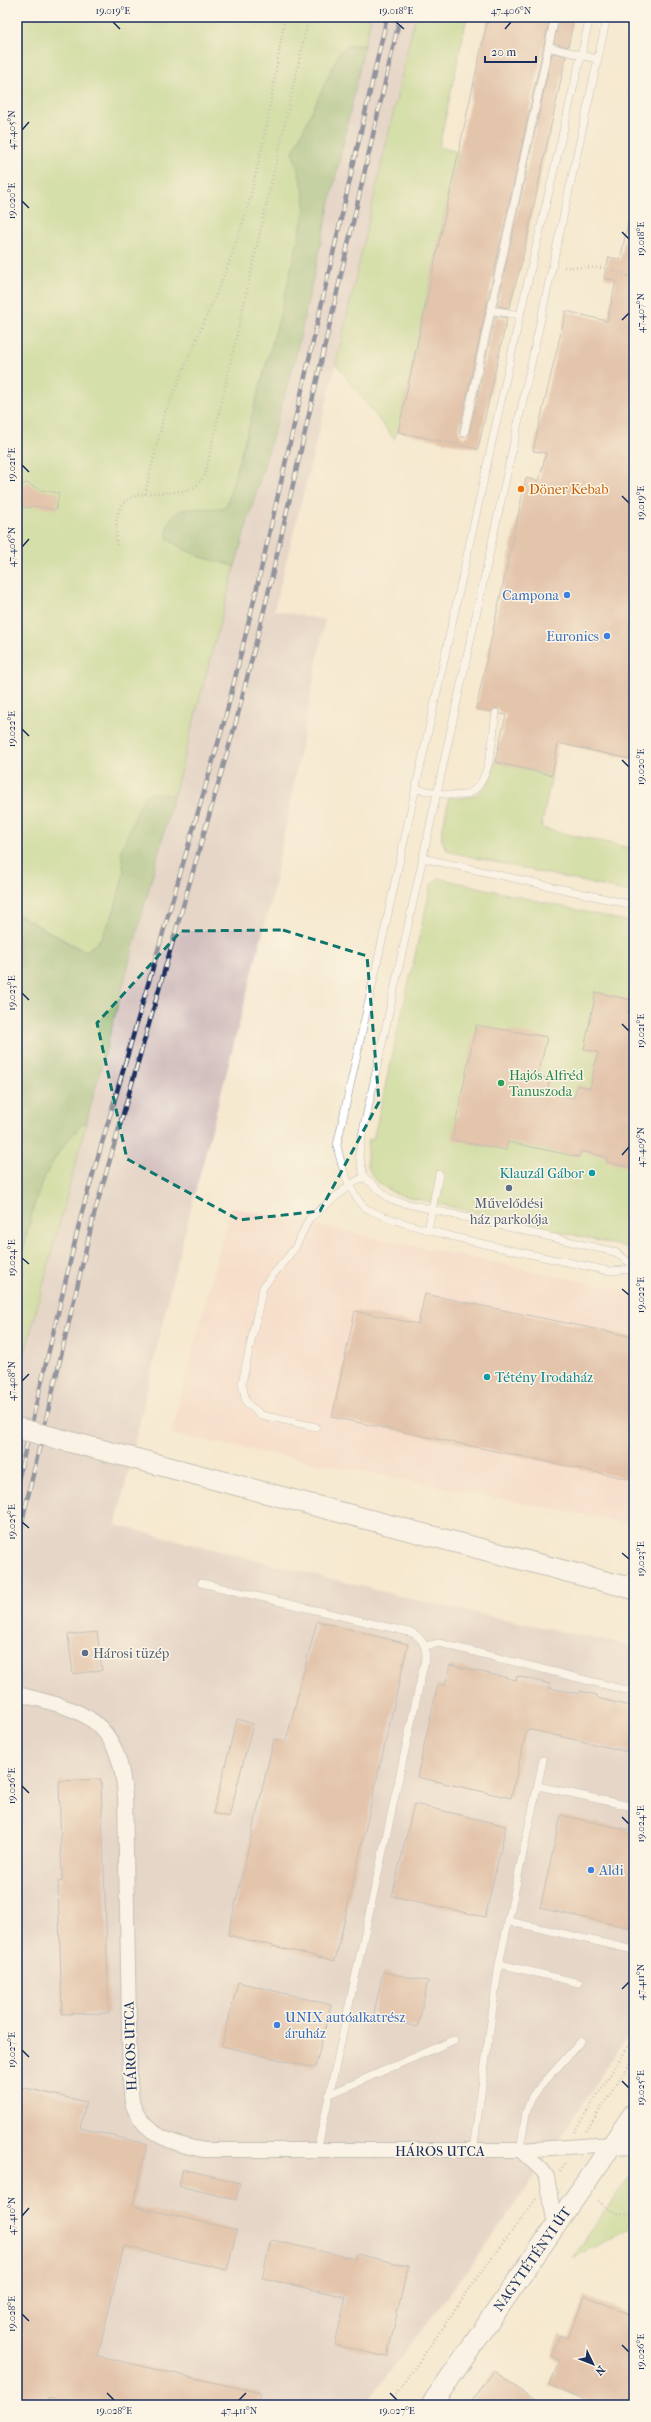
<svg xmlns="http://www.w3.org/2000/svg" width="651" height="2422" font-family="'IM FELL French Canon',serif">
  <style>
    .built { fill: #f7d1c6 }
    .industrial { fill: #d2bfbf }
    .green { fill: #aed27b; stroke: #64806c }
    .forest { fill: #8ab46b; stroke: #527264 }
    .building { fill: #cd9981 }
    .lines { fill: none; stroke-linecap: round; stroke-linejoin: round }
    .lane-casing { stroke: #888c97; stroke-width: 8 }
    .street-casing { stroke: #888c97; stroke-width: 16 }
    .secondary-casing { stroke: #888c97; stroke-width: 22 }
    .path { stroke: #888c97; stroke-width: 2.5; stroke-dasharray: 1 3; stroke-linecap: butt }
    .lane { stroke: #fff; stroke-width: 7 }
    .street { stroke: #fff; stroke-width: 14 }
    .secondary { stroke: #fff; stroke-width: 20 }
    .rail-casing { stroke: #1b2f5e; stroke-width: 4.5 }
    .rail { stroke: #fcf5e5; stroke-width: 3; stroke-dasharray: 9; stroke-linecap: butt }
    .secondary-bridge-casing { stroke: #888c97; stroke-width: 22; stroke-linecap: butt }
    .secondary-bridge { stroke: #fff; stroke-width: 20 }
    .marked { fill: none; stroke: #0f766e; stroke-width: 3; stroke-dasharray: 8 5; stroke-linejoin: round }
    .ticks { fill: none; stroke: #1b2f5e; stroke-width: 1.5 }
    .food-dot { fill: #e8710a; stroke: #fcf5e5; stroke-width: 1.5 }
    .shop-dot { fill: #3f7fe0; stroke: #fcf5e5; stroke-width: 1.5 }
    .leisure-dot { fill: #2e9e5b; stroke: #fcf5e5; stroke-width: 1.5 }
    .culture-dot { fill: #0f9aa8; stroke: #fcf5e5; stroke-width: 1.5 }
    .service-dot { fill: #5c6f8a; stroke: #fcf5e5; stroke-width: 1.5 }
    .labels { text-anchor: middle; stroke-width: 3; stroke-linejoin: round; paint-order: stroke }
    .food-label { font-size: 14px; fill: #c56008; stroke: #fcf5e5; text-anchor: start }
    .shop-label { font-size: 14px; fill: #366cbe; stroke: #fcf5e5; text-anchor: end }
    .leisure-label { font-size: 14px; fill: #27864d; stroke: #fcf5e5; text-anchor: start }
    .culture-label { font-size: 14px; fill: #0d838f; stroke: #fcf5e5; text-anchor: end }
    .service-label { font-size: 14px; fill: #4e5e75; stroke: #fcf5e5 }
    .street-label { font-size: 14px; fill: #1b2f5e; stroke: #fcf5e5 }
    .neatline { fill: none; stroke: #1b2f5e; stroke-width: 1.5 }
    .ticks-label { font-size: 10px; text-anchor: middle; fill: #1b2f5e }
  </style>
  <rect width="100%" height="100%" fill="#fcf5e5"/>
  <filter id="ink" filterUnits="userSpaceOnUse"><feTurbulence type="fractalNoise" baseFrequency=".025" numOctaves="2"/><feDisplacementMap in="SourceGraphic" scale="8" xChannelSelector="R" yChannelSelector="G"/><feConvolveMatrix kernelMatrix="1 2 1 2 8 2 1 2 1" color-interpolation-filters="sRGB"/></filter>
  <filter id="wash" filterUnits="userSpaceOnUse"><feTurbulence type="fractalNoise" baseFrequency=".012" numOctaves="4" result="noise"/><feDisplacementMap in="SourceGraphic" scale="16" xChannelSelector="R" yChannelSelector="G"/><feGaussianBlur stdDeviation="0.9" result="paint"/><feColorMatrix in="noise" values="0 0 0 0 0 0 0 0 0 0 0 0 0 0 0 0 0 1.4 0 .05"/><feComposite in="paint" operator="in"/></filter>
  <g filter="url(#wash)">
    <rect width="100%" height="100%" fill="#f5e9d0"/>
    <path class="built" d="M230 1207 634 1292V1525L171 1434Z"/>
    <path class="industrial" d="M371 17H415L336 364 274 610 325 620 272 897 172 1282 116 1525 420 1601 634 1647V2027L503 2223 365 2405H17V1383L235 566 296 356Z"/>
    <path class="green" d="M17 17H371L365 45 345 46 293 152 304 192 305 210 281 312 226 508 208 510 193 509 200 557 235 566 174 795 150 793 121 851 124 872 114 912 100 940 87 951 77 947 17 914Z
      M415 17H467L439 147 458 152 398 432 394 439 336 364Z
      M495 762 552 775 541 828 634 849V893L454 853 446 849 441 838 449 797C480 801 488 790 495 762Z
      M438 878 634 923V1249L396 1194C370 1180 363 1169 369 1139L373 1140 431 885Z
      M87 1120 17 1383V1264L20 1263C34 1202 40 1165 87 1120Z
      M634 2170V2227L572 2258Z"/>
    <path class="forest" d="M365 45 296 355 235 566C210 560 188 555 167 538 165 498 200 512 226 507L281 312 305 210 304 192 293 152 340 51 345 46Z
      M151 793 174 795 87 1120C40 1165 34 1202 20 1264H17V914L77 948 87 951 100 940 114 912 124 872 121 851 139 806 145 796Z"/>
    <g id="blocks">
      <path class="building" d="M488 17H550L459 432 463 438 469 434 495 316 507 318 478 449 398 432Z
        M560 17H574L568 47 554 43Z
        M552 53 566 56 522 261 509 308 497 306Z
        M628 223 634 224V760L558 743 552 775 495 762 506 715 501 714 497 708 491 712 476 709 526 478 539 481 546 453 533 451 566 311 607 321 616 281 604 278 609 257 620 260Z
        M26 483 41 490 59 493 56 510 36 506 23 508 17 504V489Z
        M596 992 631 1000 628 1013 634 1015V1168L606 1162 607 1157 581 1151 579 1157 508 1142 506 1150 452 1140 476 1025 547 1037 538 1076 550 1079 547 1092 574 1098 577 1085 590 1088 598 1052 584 1049Z
        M425 1294 634 1337V1480L332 1417 355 1311 418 1324Z
        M317 1621 408 1644 335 1961 228 1935 274 1739 286 1741Z
        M97 1632 102 1670 73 1674 68 1635Z
        M450 1665 516 1680 517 1676 550 1684 549 1688 579 1694 580 1691 597 1695V1698L634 1707V1753L527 1729 511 1798 417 1777 438 1684 445 1686Z
        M237 1719 253 1724 229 1817 213 1813Z
        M101 1779 109 2013 62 2014 58 1882 62 1881 59 1781Z
        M414 1804 506 1826 485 1917 392 1896Z
        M561 1815 634 1831V1929L540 1908Z
        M383 1972 428 1981 418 2027 373 2017Z
        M238 1982 331 2005 315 2068 222 2046Z
        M17 2086 86 2102 80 2128 147 2144 133 2206 237 2230 227 2270 124 2246 98 2356 260 2393 257 2405H79L48 2398 47 2405H17Z
        M183 2169 240 2183 236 2200 179 2186Z
        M271 2240 355 2259 356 2254 408 2266 387 2357 335 2345 346 2297 262 2278Z
        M585 2296 634 2316V2405H599L549 2385 560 2360 552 2356 560 2335 568 2338Z
        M494 2371 541 2405H469Z"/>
    </g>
  </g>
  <g filter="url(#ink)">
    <use href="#blocks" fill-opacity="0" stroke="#888c97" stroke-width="1"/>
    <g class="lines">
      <defs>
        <path id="lane" d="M590 17 520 315 337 1145C341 1166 348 1187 361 1204 380 1226 569 1262 609 1271L634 1269
          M548 47 597 59
          M490 310 520 315
          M464 433 555 17
          M417 789C431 791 449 797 463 795 492 791 492 737 496 713
          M422 858 634 905
          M364 1177 359 1154 363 1131 607 17
          M364 1177 391 1200 615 1252 634 1266
          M428 1230 439 1174
          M316 1427 261 1415 246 1402 242 1383 263 1287 295 1248 309 1219 350 1185 364 1177
          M622 1582 634 1575
          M201 1583 413 1633C422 1639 425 1644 426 1655L317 2151
          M425 1646 439 1643 634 1692
          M538 1786 634 1807
          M508 1921 634 1950
          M499 1964 579 1983
          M328 2095 454 2040
          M473 2150 499 1964 543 1760
          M520 2150 526 2113 532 2096 581 2041"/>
        <path id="street" d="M17 1694C84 1710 119 1718 125 1796L130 2083C131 2090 131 2099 133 2105 143 2135 176 2145 204 2150H520L613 2144
          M520 2150 542 2170 547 2177 555 2226"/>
        <path id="secondary" d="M221 1481 634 1589
          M613 2144 634 2143
          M431 2405 634 2113"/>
      </defs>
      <use href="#lane" class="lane-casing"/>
      <use href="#street" class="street-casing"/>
      <use href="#secondary" class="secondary-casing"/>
      <path class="path" d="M564 267 606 268 634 278
        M145 494 164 415 226 271 247 211 266 129 285 17
        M117 545C116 535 115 524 118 514 125 484 171 498 192 488 198 486 201 480 205 475L309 17
        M586 2131 634 2058
        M574 2132 634 2037
        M560 2171 566 2162
        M598 2201 616 2214 632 2215 634 2213
        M389 2405 481 2272 536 2199"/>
      <use href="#lane" class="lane"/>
      <use href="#street" class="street"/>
      <use href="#secondary" class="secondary"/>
      <defs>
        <path id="rail" d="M17 1485 82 1212 225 719 255 596 387 17
          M17 1543 94 1215 236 722 267 598 400 17"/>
      </defs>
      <use href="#rail" class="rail-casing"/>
      <use href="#rail" class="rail"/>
      <defs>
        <path id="secondary-bridge" d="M17 1428 221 1481"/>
      </defs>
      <use href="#secondary-bridge" class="secondary-bridge-casing"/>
      <use href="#secondary-bridge" class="secondary-bridge"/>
    </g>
  </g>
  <path d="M0 0H651V2422H0ZM283 930 367 956 379 1102 320 1211 239 1220 127 1159 97 1023 181 931Z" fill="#f5e9d0" fill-opacity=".55" fill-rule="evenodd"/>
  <path class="marked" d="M283 930 367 956 379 1102 320 1211 239 1220 127 1159 97 1023 181 931Z"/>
  <path class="ticks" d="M113 22 120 29M396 22 404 29M505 29 511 22M22 130 29 122M22 201 29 208M622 232 629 239M622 320 629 313M22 465 29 472M622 496 629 503M22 547 29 539M22 729 29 736M622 760 629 767M22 993 29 1000M622 1024 629 1031M622 1155 629 1147M22 1258 29 1264M622 1289 629 1295M22 1381 29 1374M22 1522 29 1528M622 1553 629 1559M22 1786 29 1793M622 1817 629 1824M622 1989 629 1982M22 2050 29 2057M622 2081 629 2088M22 2216 29 2208M22 2314 29 2321M622 2345 629 2352M107 2393 114 2400M390 2393 397 2400M239 2400 246 2393"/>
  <circle class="food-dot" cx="521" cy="489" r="4"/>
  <g class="shop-dot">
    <circle cx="567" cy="595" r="4"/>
    <circle cx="607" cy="636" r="4"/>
    <circle cx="591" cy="1870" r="4"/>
    <circle cx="277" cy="2025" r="4"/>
  </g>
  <circle class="leisure-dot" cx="501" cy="1083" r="4"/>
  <g class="culture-dot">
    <circle cx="592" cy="1173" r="4"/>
    <circle cx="487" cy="1377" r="4"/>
  </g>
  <g class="service-dot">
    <circle cx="509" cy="1188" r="4"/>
    <circle cx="85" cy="1653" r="4"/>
  </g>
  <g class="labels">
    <g class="food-label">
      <text x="529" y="494">Döner Kebab</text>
    </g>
    <g class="shop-label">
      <text x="559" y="600">Campona</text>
      <text x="599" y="641">Euronics</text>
      <text x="599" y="1875" text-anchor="start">Aldi</text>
      <text x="285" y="2022" text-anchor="start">UNIX autóalkatrész<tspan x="285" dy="16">áruház</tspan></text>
    </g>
    <g class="leisure-label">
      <text x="509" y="1080">Hajós Alfréd<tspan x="509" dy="16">Tanuszoda</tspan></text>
    </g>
    <g class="culture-label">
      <text x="584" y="1178">Klauzál Gábor</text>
      <text x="495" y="1382" text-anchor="start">Tétény Irodaház</text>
    </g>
    <g class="service-label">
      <text x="509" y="1208">Művelődési<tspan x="509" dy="16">ház parkolója</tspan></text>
      <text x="93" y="1658" text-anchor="start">Hárosi tüzép</text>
    </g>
    <g class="street-label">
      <text transform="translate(130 2046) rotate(-92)" y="5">HÁROS UTCA</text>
      <text x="440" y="2156">HÁROS UTCA</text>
      <text transform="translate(532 2259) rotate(-55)" y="5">NAGYTÉTÉNYI ÚT</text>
    </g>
  </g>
  <rect width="651" height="2422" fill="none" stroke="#fcf5e5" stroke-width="44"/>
  <g transform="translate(593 2364) rotate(133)" stroke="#fcf5e5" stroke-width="3" paint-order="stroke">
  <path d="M0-3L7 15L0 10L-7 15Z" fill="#1b2f5e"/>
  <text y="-6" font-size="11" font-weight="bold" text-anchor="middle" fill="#1b2f5e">N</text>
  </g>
  <path d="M485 56v6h51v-6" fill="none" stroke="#1b2f5e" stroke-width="2"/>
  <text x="491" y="56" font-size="12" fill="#1b2f5e" stroke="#fcf5e5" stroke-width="3" paint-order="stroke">20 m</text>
  <rect x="22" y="22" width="607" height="2378" class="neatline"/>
  <g class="ticks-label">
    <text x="113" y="14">19.019°E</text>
    <text x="396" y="14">19.018°E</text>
    <text x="511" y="14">47.406°N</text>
    <text transform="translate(11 130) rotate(-90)" y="4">47.405°N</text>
    <text transform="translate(11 201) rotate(-90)" y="4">19.020°E</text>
    <text transform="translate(640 239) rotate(-90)" y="4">19.018°E</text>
    <text transform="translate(640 313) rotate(-90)" y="4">47.407°N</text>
    <text transform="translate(11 465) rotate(-90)" y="4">19.021°E</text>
    <text transform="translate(640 503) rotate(-90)" y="4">19.019°E</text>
    <text transform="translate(11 547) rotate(-90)" y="4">47.406°N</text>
    <text transform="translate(11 729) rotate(-90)" y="4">19.022°E</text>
    <text transform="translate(640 767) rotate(-90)" y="4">19.020°E</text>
    <text transform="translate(11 993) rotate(-90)" y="4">19.023°E</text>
    <text transform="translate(640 1031) rotate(-90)" y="4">19.021°E</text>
    <text transform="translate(640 1147) rotate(-90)" y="4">47.409°N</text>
    <text transform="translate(11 1258) rotate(-90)" y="4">19.024°E</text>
    <text transform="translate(640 1295) rotate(-90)" y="4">19.022°E</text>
    <text transform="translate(11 1381) rotate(-90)" y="4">47.408°N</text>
    <text transform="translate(11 1522) rotate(-90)" y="4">19.025°E</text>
    <text transform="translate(640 1559) rotate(-90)" y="4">19.023°E</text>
    <text transform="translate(11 1786) rotate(-90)" y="4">19.026°E</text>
    <text transform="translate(640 1824) rotate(-90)" y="4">19.024°E</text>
    <text transform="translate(640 1982) rotate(-90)" y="4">47.411°N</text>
    <text transform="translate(11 2050) rotate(-90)" y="4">19.027°E</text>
    <text transform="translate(640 2088) rotate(-90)" y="4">19.025°E</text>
    <text transform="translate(11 2216) rotate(-90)" y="4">47.410°N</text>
    <text transform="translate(11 2314) rotate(-90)" y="4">19.028°E</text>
    <text transform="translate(640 2352) rotate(-90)" y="4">19.026°E</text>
    <text x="114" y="2414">19.028°E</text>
    <text x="239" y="2414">47.411°N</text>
    <text x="397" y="2414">19.027°E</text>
  </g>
</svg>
